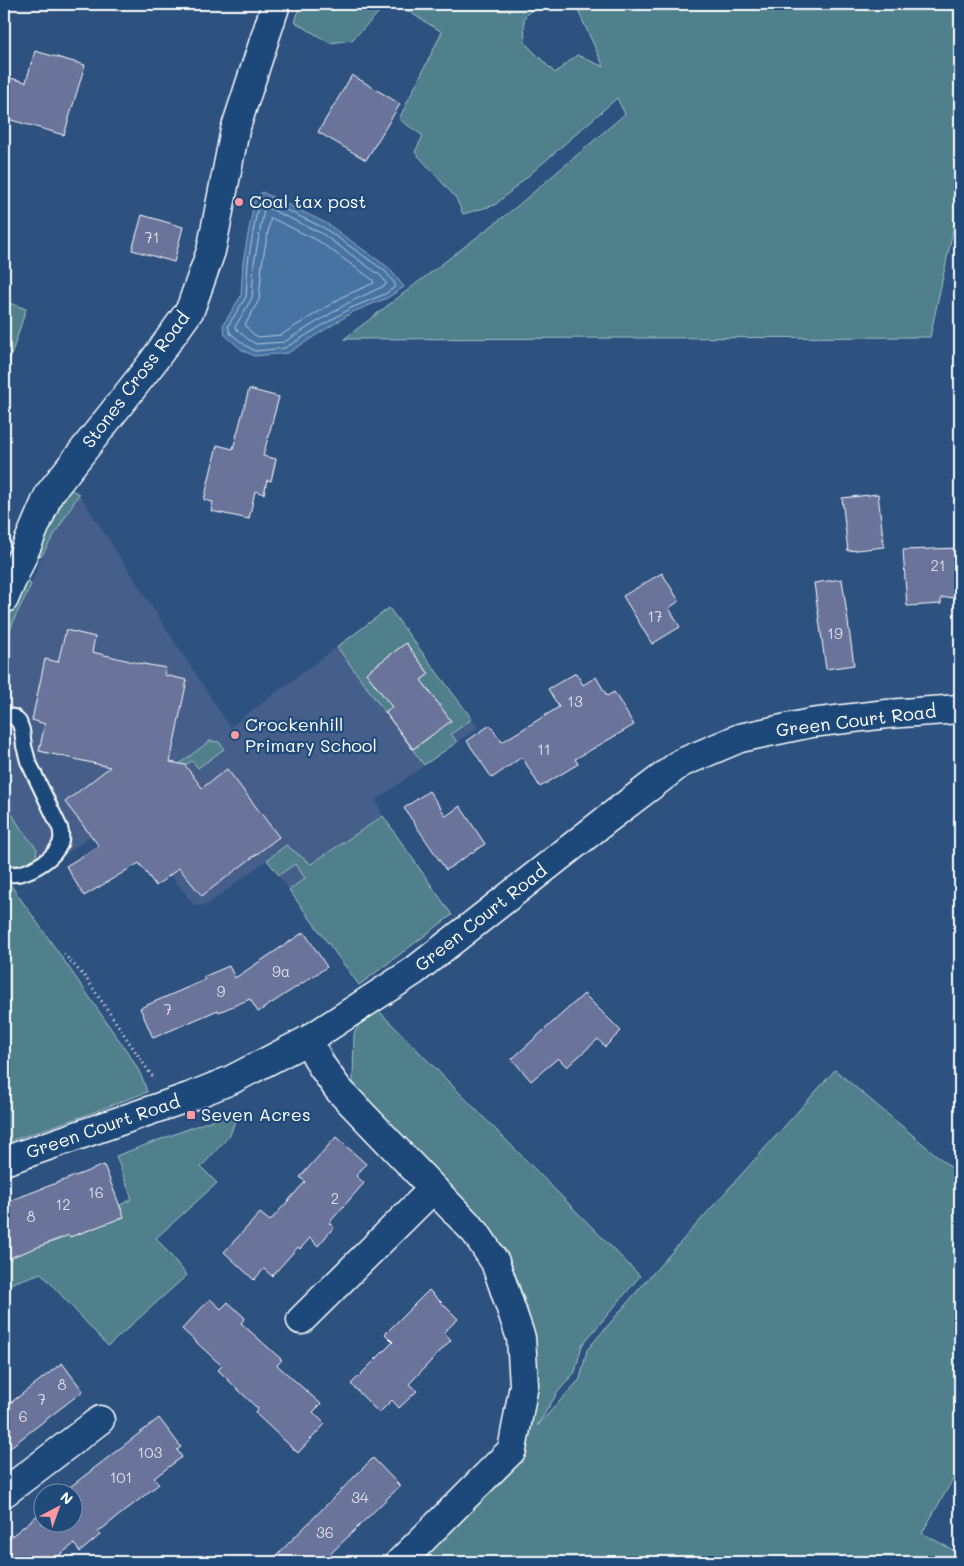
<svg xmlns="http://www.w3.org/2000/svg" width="964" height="1566" font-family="Mali,sans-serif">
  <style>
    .built { fill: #445f8a }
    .green { fill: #4f808b; stroke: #a7c0c5; fill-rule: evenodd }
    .water { fill: #4773a2; stroke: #91abc7 }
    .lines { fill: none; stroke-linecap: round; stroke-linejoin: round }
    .shore { stroke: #b5c7da; stroke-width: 1 }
    .building { fill: #6a7399; stroke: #fff }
    .lane-casing { stroke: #fff; stroke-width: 18 }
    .street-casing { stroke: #fff; stroke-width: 31 }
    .secondary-casing { stroke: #fff; stroke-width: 31 }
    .path { stroke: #fff; stroke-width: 3; stroke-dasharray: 1 4; stroke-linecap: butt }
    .lane { stroke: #1f4a7a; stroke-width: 14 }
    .street { stroke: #1f4a7a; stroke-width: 28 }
    .secondary { stroke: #1f4a7a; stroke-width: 28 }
    .poi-dot { fill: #ff9aa2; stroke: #1f4a7a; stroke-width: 2 }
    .labels { text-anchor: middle; stroke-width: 4.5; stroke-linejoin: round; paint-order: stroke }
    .number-label { font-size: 15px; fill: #dadce6 }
    .poi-label { font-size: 18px; fill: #fff; stroke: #1f4a7a; text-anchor: start }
    .street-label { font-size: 18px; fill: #fff; stroke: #1f4a7a }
  </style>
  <rect width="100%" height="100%" fill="#2e5280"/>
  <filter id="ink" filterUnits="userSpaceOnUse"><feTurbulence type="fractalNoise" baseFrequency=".02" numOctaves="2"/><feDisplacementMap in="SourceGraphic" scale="10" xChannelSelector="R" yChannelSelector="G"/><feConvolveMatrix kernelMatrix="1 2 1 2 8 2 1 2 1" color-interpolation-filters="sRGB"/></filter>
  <g filter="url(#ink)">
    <path class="built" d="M79 494 230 727 389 608 478 727 376 800 381 813 452 915 359 985 267 860 205 906 194 905 123 812 44 870 4 818V647L12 623 31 585 42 555Z"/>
    <path class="green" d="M301 4H387L352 40 330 43 295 22Z
      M396 4H538L524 18 525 43 555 73 577 55 604 67 575 4H960V198L930 337 344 339 515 208 625 114 617 98 495 205 463 214 456 198 415 152 423 136 399 119 442 32Z
      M4 301 26 309 4 378Z
      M66 487 79 494 42 555 39 556 37 555Z
      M25 581 30 583 31 585 15 617 4 647V641L12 607Z
      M389 608 472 719 451 734 457 742 424 765 337 647ZM406 643 429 674 389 703 366 673ZM424 684 446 714 431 725 430 737 413 749 385 712Z
      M210 741 219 742 224 749 198 768 192 761 185 765 179 764Z
      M4 801 21 829 37 849 36 859 21 867 12 864 4 850Z
      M383 816 452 915 359 985 289 890 305 878 295 864 279 875 267 860 286 845 311 864Z
      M4 881 10 884C43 931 77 978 109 1026 123 1046 141 1068 147 1092L83 1116 4 1143Z
      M370 1002 640 1276 582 1345 575 1372 558 1392 537 1426 580 1379 587 1350 645 1282 835 1070 960 1175V1467L922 1533 960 1554V1562H421L472 1511 513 1451 532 1340 527 1306 517 1278 506 1253 495 1236 475 1211 353 1085 354 1034Z
      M239 1110 230 1135 201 1167 217 1183 156 1238 187 1275 108 1346 41 1273 4 1286V1261L13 1258 9 1245 34 1236 38 1247 61 1239 57 1228 65 1224 70 1237 95 1228 100 1211 105 1224 124 1217 120 1205 132 1199 116 1156Z"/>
    <path class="water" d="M262 192 326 223 389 268 404 287 387 298 353 312 288 353 254 356 242 350 225 335 223 325 241 296 243 262 254 202Z"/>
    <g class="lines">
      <path class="shore" d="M263 199 324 228 385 271 395 284V287L385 294 351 308 285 348 255 351 245 345 230 333 228 326 246 297 248 262 258 204Z
        M266 207 321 233 381 276 386 283V285L348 303 284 342 256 344 249 340 236 329 235 327 252 298 254 263 264 209Z
        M271 218 317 240 373 280 374 283 344 296 281 335 258 337 253 334 245 325 259 300 262 264Z"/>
    </g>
    <path class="building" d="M35 51 85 65 64 135 4 118V103L10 78 26 82Z
      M352 75 400 104 366 160 318 132Z
      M142 215 183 227 174 262 132 250Z
      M249 389 279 397 263 456 276 459 271 481 267 480 264 494 255 491 249 519 211 511 213 502 204 500 217 445 233 449Z
      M878 494 884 547 848 551 842 498Z
      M960 548V597L941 598V604L907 606 903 550Z
      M662 573 679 601 669 608 680 627 652 644 623 596Z
      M842 579 854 665 826 669 814 583Z
      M66 630 95 637 92 652 138 663 166 668 164 675 187 680 170 762 185 765 202 788 227 769 279 837 202 896 179 868 156 886 139 863 84 896 66 866 99 846 65 802 110 767 39 751 45 724 32 720 45 659 58 662Z
      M406 643 429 674 421 680 451 721 413 749 385 712 392 707 366 673Z
      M576 673 583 685 596 677 607 696 614 692 634 725 575 759 578 764 540 787 522 757 492 778 467 741 490 725 502 742 559 707 548 689Z
      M429 791 446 816 460 806 485 844 446 870 404 808Z
      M304 932 327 967 258 1012 250 999 219 1012 218 1010 153 1038 140 1008 205 980 203 977 229 966 235 978Z
      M584 994 621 1031 605 1047 598 1039 567 1067 558 1058 531 1081 512 1059Z
      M336 1137 366 1164 356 1176 364 1183 329 1223 334 1227 318 1246 310 1238 300 1249 298 1247 272 1276 264 1269 254 1280 224 1252 260 1213 270 1221 305 1182 300 1177Z
      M104 1165 124 1217 70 1237 69 1235 4 1260V1203Z
      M429 1290 458 1319 444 1332 451 1340 409 1384 417 1391 399 1408 392 1400 379 1413 351 1384 393 1342 385 1334Z
      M210 1299 221 1309 228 1302 245 1318 241 1323 282 1360 277 1365 321 1404 313 1412 325 1424 298 1453 255 1413 258 1409 218 1370 222 1366 182 1329Z
      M62 1363 83 1391 4 1452V1408Z
      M159 1418 181 1447 177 1450 182 1457 154 1478 159 1484 98 1532 100 1535 80 1552 74 1544 50 1562H4V1542L42 1512V1524H72V1494H61Z
      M373 1458 400 1486 322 1562H270Z"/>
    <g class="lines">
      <defs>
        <path id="lane" d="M4 715 14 717 19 722 22 730 24 746 28 761 60 828C62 835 62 842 58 848 50 861 26 876 10 874"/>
        <path id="street" d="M4 599 49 494 152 363 190 310 211 251 235 130 276 4
          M308 1040 321 1065 338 1089 476 1233 495 1262 521 1338 524 1385 512 1450 400 1562
          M301 1320 433 1189
          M4 1493 100 1420"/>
        <path id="secondary" d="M4 1161 189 1097 231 1080 308 1040 414 971 606 820 681 763 740 738 811 723 887 714 960 709"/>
      </defs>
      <use href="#lane" class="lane-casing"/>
      <use href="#street" class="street-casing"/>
      <use href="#secondary" class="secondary-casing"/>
      <path class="path" d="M64 954 86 978 154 1079"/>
      <use href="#lane" class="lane"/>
      <use href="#street" class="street"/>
      <use href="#secondary" class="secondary"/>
    </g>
  </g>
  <g class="poi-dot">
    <circle cx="239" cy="202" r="5"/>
    <circle cx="235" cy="735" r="5"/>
    <rect x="186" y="1110" width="10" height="10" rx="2.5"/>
  </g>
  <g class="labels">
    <g class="number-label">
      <text x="152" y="243">71</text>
      <text x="938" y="571">21</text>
      <text x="655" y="622">17</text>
      <text x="835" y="639">19</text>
      <text x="575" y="707">13</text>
      <text x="544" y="755">11</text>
      <text x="281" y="977">9a</text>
      <text x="221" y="997">9</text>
      <text x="168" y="1015">7</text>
      <text x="96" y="1198">16</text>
      <text x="335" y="1204">2</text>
      <text x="63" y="1210">12</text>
      <text x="31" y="1222">8</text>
      <text x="62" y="1390">8</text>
      <text x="42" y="1405">7</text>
      <text x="23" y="1422">6</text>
      <text x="150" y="1458">103</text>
      <text x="121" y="1483">101</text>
      <text x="360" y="1503">34</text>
      <text x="325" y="1538">36</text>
    </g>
    <g class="poi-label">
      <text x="249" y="208">Coal tax post</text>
      <text x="245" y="731">Crockenhill<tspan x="245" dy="21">Primary School</tspan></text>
      <text x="201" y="1121">Seven Acres</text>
    </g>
    <g class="street-label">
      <text transform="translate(136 380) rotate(-53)" y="6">Stones Cross Road</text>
      <text transform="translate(856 721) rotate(-7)" y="6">Green Court Road</text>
      <text transform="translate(481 918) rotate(-38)" y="6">Green Court Road</text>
      <text transform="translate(103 1127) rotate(-19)" y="6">Green Court Road</text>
    </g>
  </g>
  <rect width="964" height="1566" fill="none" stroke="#1f4a7a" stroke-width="20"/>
  <rect x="10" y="10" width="944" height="1546" fill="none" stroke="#fff" stroke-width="2" filter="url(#ink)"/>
  <g transform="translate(58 1508) rotate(41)"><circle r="24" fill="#1f4a7a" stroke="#7992af"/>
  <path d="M0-4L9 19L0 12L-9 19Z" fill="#ff9aa2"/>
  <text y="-8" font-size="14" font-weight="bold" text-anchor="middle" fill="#ffffff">N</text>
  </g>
</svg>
